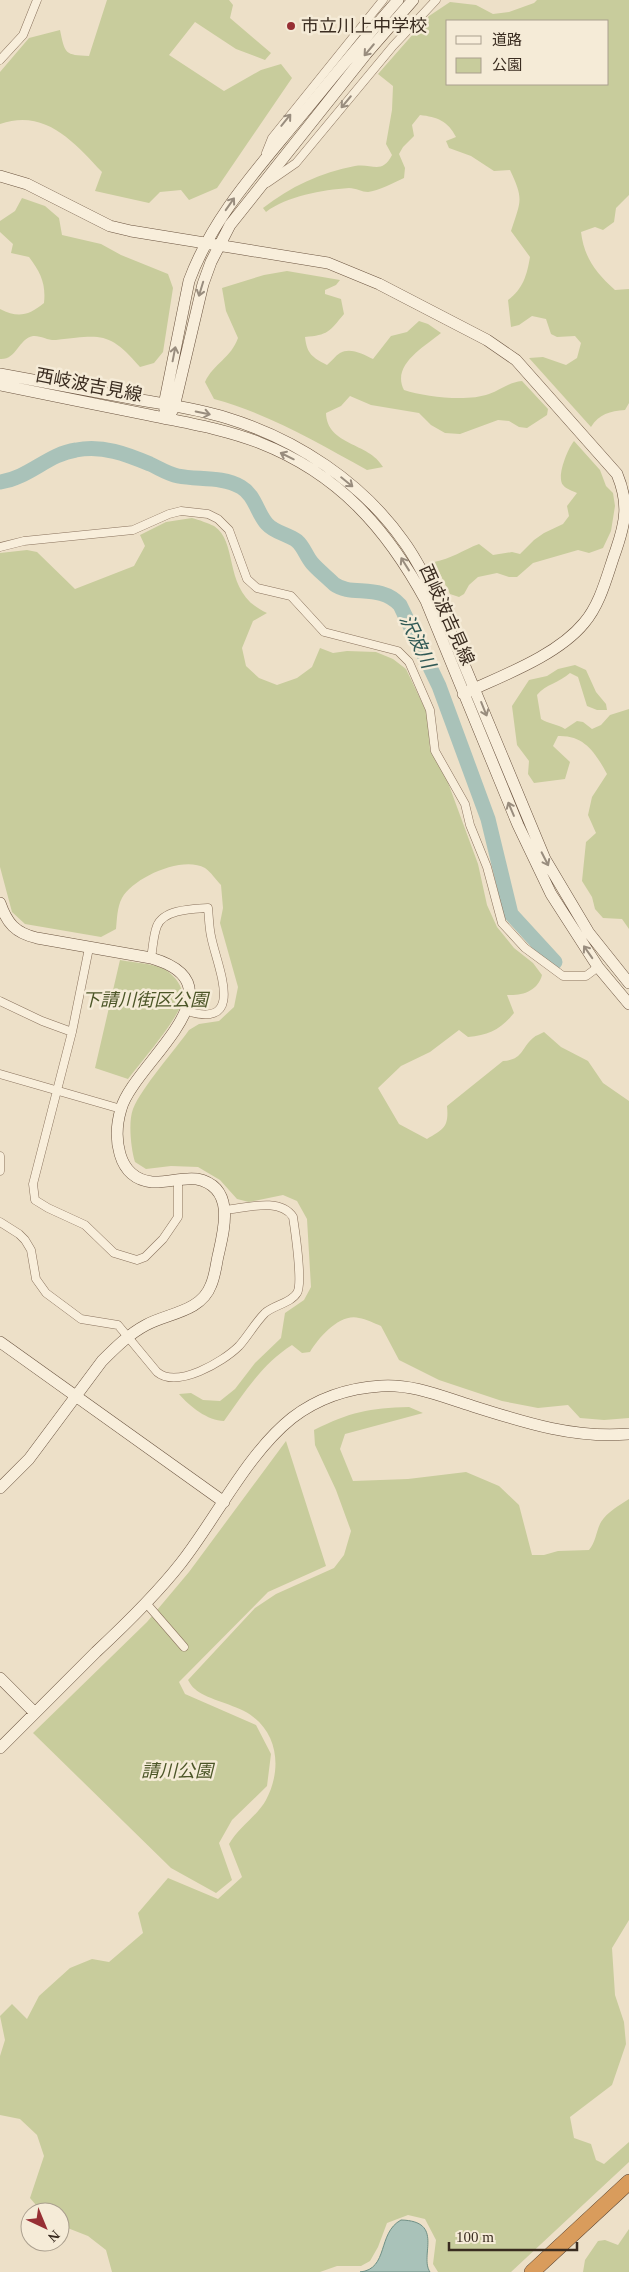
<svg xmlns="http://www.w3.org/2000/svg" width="629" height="2272" font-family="'Times New Roman','Noto Sans JP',serif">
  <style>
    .green { fill: #c8cc9c; fill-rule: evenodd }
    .water { fill: #a9c2b9; stroke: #6f9086 }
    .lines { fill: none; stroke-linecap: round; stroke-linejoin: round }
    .river { stroke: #a9c2b9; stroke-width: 15 }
    .street-casing { stroke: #89725d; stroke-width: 9 }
    .secondary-casing { stroke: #6b5440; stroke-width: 12 }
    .highway-casing { stroke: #574131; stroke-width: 16 }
    .street { stroke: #f8eedb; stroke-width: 8 }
    .secondary { stroke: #f8eedb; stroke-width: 11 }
    .highway { stroke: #d99c5c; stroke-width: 15 }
    .oneway { stroke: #998d7e }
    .poi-dot { fill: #972f34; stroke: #f5ebd7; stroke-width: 2 }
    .labels { text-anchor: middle; stroke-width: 5; stroke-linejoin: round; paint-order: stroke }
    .poi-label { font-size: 18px; fill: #3a2c20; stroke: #f5ebd7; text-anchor: start }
    .street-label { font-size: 18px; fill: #3a2c20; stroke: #f5ebd7 }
    .park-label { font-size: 18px; font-style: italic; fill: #4c5628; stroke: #f5ebd7 }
    .water-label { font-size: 19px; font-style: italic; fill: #305955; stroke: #f5ebd7 }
  </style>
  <rect width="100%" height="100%" fill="#ede0c8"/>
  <path class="green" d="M107 0H229L233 5 230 18 271 53 265 60 236 49 195 22 169 55 224 91 261 70 281 64 292 78 217 188 189 200 181 190 160 192 149 203 95 191 102 172C74 142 45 108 0 124V72L29 38 60 30C65 54 65 55 89 56Z
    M537 0H629V195L616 208 614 222 603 230 595 227 581 232C584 257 595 272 615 290L629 289V403L625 410C610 411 599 414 591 427L529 358 543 357 566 365 577 358 581 343 575 336 557 337 551 334 546 319 532 316 519 325 511 327 508 300C523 289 527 275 530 257L511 231C521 200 524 200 510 170L494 171 471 156 449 148 446 141 456 137C448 121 437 117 420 115L412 125 414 136 403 147 399 154 405 168 404 178C395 182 378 191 368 192 362 192 356 188 349 188 322 190 287 196 266 212L263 208C290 187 321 172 355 166 372 163 382 175 392 155L386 144 392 110 393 86 378 74 429 16 450 2 476 5 493 14 509 12 534 3ZM448 21H608V84H448Z
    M22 198 45 206 59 218 62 235 101 244 121 255 168 274 173 288 163 352 154 363 140 367C109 331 101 335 56 340 49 341 40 335 33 336 18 339 17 360 0 359V309C18 318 28 316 44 303 46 284 41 273 29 257L11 253 13 244 0 232V221L15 211Z
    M287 271 340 280 336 285 325 290V294L341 299 344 314C329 332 328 335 305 337 307 354 312 357 327 365 332 361 335 356 340 353 350 347 363 354 373 359L391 336 407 332 419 321 428 324 441 333C424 347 391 365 404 390 426 397 467 402 489 394 501 390 509 382 522 381L548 409 547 415 527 428 519 427 509 421 498 420 460 434 445 433 431 425 419 413 371 405 350 396 341 406 326 413C327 446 369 442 383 467L367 470C318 443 269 414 214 399L205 382C214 363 231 358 238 338L226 311 222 288 264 275Z
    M574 441 600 470 606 486 613 493 615 506 611 531 603 548 589 553 578 550 533 563 517 577H509L497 573 478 577 469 585 464 594 459 597 450 594 434 562C451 559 463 550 479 544L493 555 512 552 520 554 534 540 544 533 563 524 569 516 567 506 577 493C573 491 566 489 563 485 556 477 568 448 574 441Z
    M192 518C199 520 208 523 214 526 240 543 221 593 267 613L253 621 242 648 246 666 259 678 277 685 297 678 312 667 320 648 333 653 347 651 376 652 393 659 406 669 428 715 430 750 443 769 478 864 487 905 497 927 514 948 533 963 542 975C538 991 522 996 507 995L514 1013C501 1029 489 1035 468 1037L459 1030 430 1052 401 1066 378 1088 399 1124 427 1139C444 1129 449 1127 447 1106L503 1061C523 1060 521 1048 533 1038 536 1035 541 1034 544 1032L561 1047 588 1061 603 1083 629 1101V1418L604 1420 580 1418 568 1405 538 1408 502 1401 439 1380 399 1360 381 1326C374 1323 366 1319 359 1318 340 1313 319 1337 310 1352L302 1353 292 1345C263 1363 243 1394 224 1421 208 1421 189 1406 179 1394L191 1393 203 1400 220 1401 235 1389 255 1363 281 1338 285 1313 304 1300 311 1287 307 1219 297 1201 283 1195 249 1202 237 1199 220 1180 198 1167 171 1166 146 1169 135 1162C131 1149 128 1122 133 1109 142 1087 175 1050 189 1030L199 1024 219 1021 234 1007 238 987 220 923 223 908 221 885C216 880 211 872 205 868 182 855 133 878 122 898 117 907 117 920 116 929L101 937 25 924 12 912 0 867V553L27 550 37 552 75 589 134 566 145 546 140 535 166 522Z
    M575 665 586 670 596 692 606 704 607 710H597L587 706 578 677 570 673C559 683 546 684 537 695L541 719C549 724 557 724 565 729L577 721 583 722 592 729 601 725 610 715 629 709V929L622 919 603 918 595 909 592 897 582 881 586 842 596 833 588 815 592 797 607 774C595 752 584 735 558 736L553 746 570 762 565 779 534 783 528 774 529 761 517 745 512 706 529 680 547 676 558 669Z
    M120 960C134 963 154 963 166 970 175 976 184 988 183 999 180 1017 141 1062 128 1079L95 1068Z
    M409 1407 423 1413 345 1434 340 1449 353 1481 408 1479 466 1472 499 1486 519 1505 532 1555H544L558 1551 589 1550C596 1542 596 1531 601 1522 607 1512 620 1505 629 1499V1920L612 1948 615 1995 624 2022 626 2044 612 2085 570 2117 574 2138 591 2144 596 2160 604 2164 629 2142V2162L511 2272H438L433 2264 436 2240 425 2219 408 2215 387 2223 378 2247 370 2261 361 2266H337L320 2272H112L106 2250 88 2236 60 2225V2212H42L30 2198 44 2156 37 2135 20 2119 0 2115V2056L5 2040 0 2016 12 2004 27 2019 39 1996 70 1968 92 1959 109 1962 143 1933 138 1913 168 1878 218 1899 242 1877 229 1844C239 1827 258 1815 266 1800 283 1768 278 1729 244 1711 231 1704 204 1698 195 1689 192 1687 190 1683 188 1680L255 1608 276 1594 334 1568 344 1555 351 1531 336 1490 315 1445 314 1430C350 1412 369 1408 409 1407Z
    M286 1441 326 1566 268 1592 179 1682 185 1694 256 1725 271 1754 267 1786 232 1820 219 1843 232 1880 216 1893 171 1868 33 1733 147 1622 189 1572Z
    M629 2229V2272H583L585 2260 598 2241 605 2240 618 2245Z"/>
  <path class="water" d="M401 2220C445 2221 419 2256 430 2272H360C389 2269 377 2233 401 2220Z"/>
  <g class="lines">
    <path class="river" d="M0 482C29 478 48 454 76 450 103 445 126 454 150 464 159 468 168 474 178 476 198 480 222 476 241 487 255 495 257 513 267 524 275 533 288 534 297 541 304 547 306 556 312 563 318 570 327 577 334 584 351 597 380 583 400 605L439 686 488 819 511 914 555 962"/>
    <defs>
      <path id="street" d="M0 60 23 35 37 0
        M266 153 272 138 383 0
        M267 183 296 163 393 46 436 0
        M0 547 24 541 133 530 169 514 181 511 208 514 218 519 229 530 247 579 257 588 291 596 324 632 398 651 409 662 430 710 435 751 465 804 470 825 487 867 502 923 525 948 563 976H586L598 967
        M89 948 72 1032 33 1184 35 1200 48 1208 85 1225 114 1253 137 1260 145 1257 163 1239 178 1217V1180
        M151 958C153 948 153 936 157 926 164 909 193 909 208 908 209 917 209 927 211 936 216 964 248 1030 187 1011
        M0 1001 42 1021 72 1032
        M0 1074 121 1109
        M0 1156V1171
        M0 1222 19 1234 25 1240 31 1250 36 1279 46 1293 81 1319 118 1325 157 1372C177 1389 223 1362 239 1346 248 1336 255 1323 265 1313 274 1305 291 1303 297 1293 303 1284 295 1230 293 1217 280 1197 246 1208 225 1210
        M146 1603 184 1647"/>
      <path id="secondary" d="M0 176 27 184 110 226 131 231 328 263 379 284 487 340 516 360 617 474C629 503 626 521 616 550 607 575 601 603 584 623 557 656 501 676 463 694
        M0 374C43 382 87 390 130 398 162 404 196 408 227 418 296 439 362 482 404 542 418 561 428 583 439 604L545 859 589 933 629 983
        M0 385C50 395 99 405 149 415 186 423 225 429 260 443 339 474 387 529 426 601L518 825 551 894 598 967 629 1004
        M165 410 164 405 189 281C212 219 254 173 295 123 329 82 363 40 398 0
        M171 413 174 407 203 284 211 262 230 225 366 54 413 0
        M0 903C7 923 15 933 37 938L151 958C248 986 133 1064 121 1109 113 1136 116 1178 152 1182 167 1183 182 1177 197 1179 236 1187 224 1230 218 1256 216 1265 215 1276 211 1285 201 1312 168 1313 146 1325 129 1334 115 1348 102 1361L29 1459 0 1488
        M0 1342 224 1502
        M0 1678 35 1713
        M0 1748C32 1716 64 1684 96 1652 126 1624 156 1595 181 1563 217 1517 247 1454 292 1418 318 1398 349 1388 381 1386 411 1384 438 1395 466 1404 520 1421 572 1439 629 1434"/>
      <path id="highway" d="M532 2272 629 2182"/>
    </defs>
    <use href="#street" class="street-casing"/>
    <use href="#secondary" class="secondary-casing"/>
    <use href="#highway" class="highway-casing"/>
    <use href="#street" class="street"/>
    <use href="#secondary" class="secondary"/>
    <use href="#highway" class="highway"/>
  </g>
  <defs><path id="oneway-shaft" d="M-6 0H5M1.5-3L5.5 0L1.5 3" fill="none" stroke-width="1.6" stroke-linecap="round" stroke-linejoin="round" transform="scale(1.25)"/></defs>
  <g class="oneway">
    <use href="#oneway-shaft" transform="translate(369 50) rotate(130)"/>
    <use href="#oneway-shaft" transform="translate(346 102) rotate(130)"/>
    <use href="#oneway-shaft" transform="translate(286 120) rotate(-51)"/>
    <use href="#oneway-shaft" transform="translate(230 204) rotate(-55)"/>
    <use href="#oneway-shaft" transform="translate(201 289) rotate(107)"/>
    <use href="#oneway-shaft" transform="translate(174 354) rotate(-79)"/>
    <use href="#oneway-shaft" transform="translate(203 413) rotate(12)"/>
    <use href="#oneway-shaft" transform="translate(287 456) rotate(-154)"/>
    <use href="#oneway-shaft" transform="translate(347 482) rotate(39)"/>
    <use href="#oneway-shaft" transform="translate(405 564) rotate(-122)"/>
    <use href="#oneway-shaft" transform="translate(484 709) rotate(68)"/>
    <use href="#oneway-shaft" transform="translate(511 809) rotate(-113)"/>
    <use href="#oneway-shaft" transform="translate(545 859) rotate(63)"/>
    <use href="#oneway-shaft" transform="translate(588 952) rotate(-125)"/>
  </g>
  <circle class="poi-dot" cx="291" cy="26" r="5"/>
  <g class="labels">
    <g class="poi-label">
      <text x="301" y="32">市立川上中学校</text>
    </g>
    <g class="street-label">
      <text transform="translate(89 385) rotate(11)" y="6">西岐波吉見線</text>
      <text transform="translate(447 615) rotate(66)" y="6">西岐波吉見線</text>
    </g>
    <g class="park-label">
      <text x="145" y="1006">下請川街区公園</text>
      <text x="177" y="1777">請川公園</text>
    </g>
    <g class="water-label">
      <text transform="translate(418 641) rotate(65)" y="7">沢波川</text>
    </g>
  </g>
  <rect x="446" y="20" width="162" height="65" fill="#f5ebd7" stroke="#aa9f8e"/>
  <rect x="456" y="36" width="25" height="8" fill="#f8eedb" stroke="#aa9f8e"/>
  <text x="492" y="45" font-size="15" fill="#3a2c20">道路</text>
  <rect x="456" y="58" width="25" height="15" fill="#c8cc9c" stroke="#aa9f8e"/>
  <text x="492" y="70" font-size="15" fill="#3a2c20">公園</text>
  <g transform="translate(45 2227) rotate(136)"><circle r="24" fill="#f5ebd7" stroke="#aa9f8e"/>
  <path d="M0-4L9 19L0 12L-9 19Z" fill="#972f34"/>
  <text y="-8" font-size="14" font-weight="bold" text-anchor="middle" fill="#3a2c20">N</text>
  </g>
  <path d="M449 2242v8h128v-8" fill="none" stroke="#3a2c20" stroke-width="2.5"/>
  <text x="456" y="2242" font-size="15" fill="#3a2c20" stroke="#f5ebd7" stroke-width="4" paint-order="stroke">100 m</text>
</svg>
